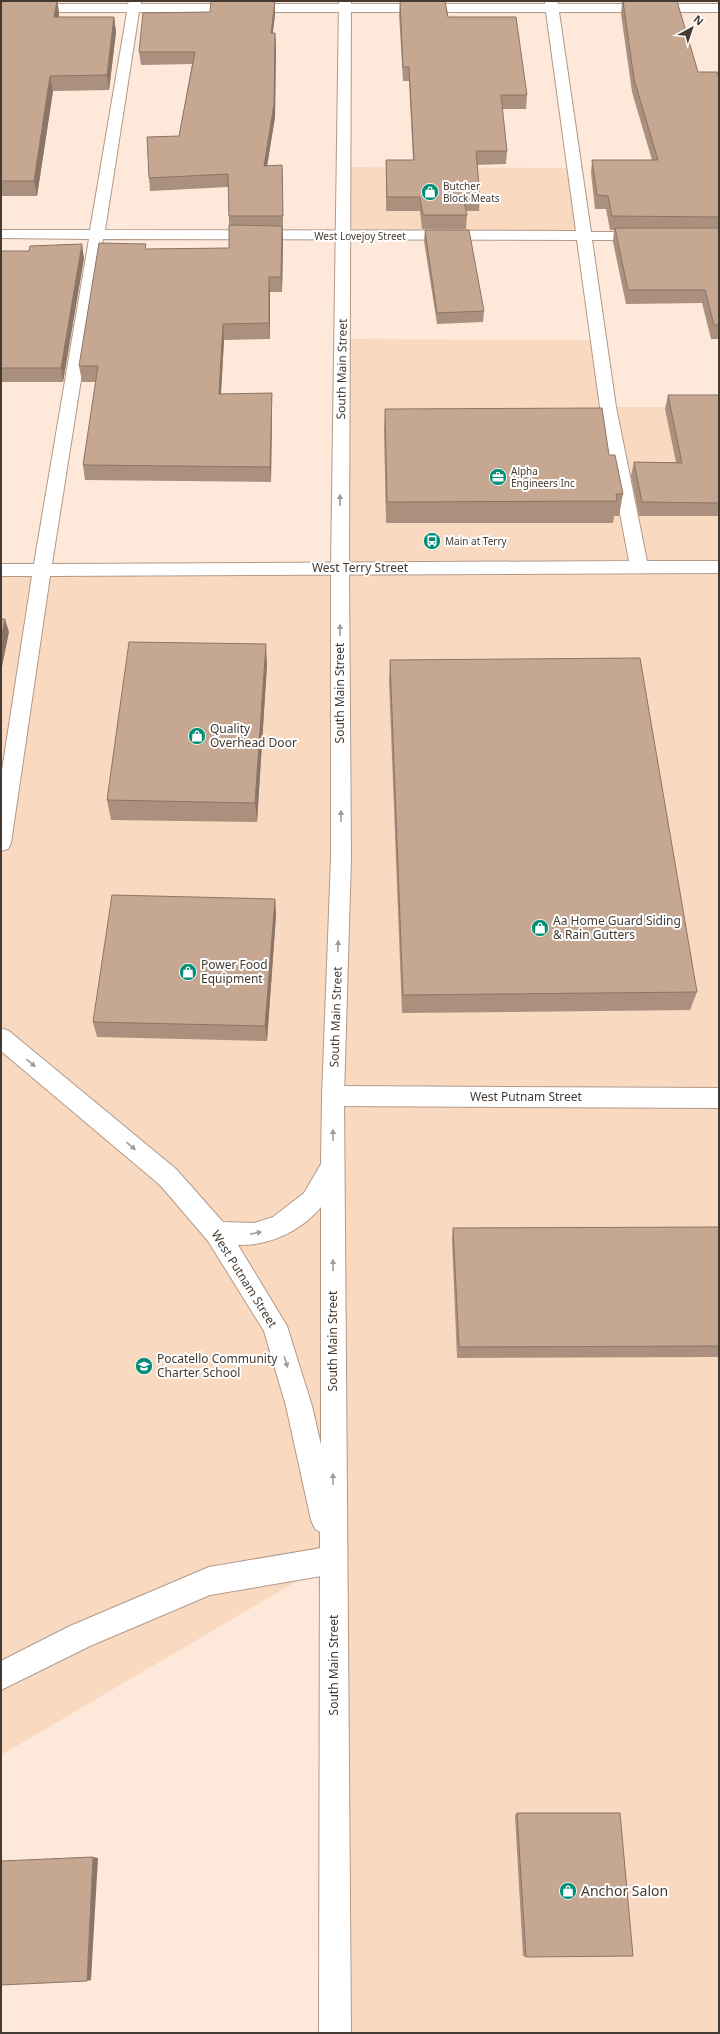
<svg xmlns="http://www.w3.org/2000/svg" width="720" height="2034" font-family="'Noto Sans',sans-serif">
  <style>
    .built { fill: #fad9c1 }
    .lines { fill: none; stroke-linecap: round; stroke-linejoin: round }
    .minor-casing { stroke: #b29a88; stroke-width: 2 }
    .major-casing { stroke: #b29a88; stroke-width: 2 }
    .minor { fill: #fff; fill-rule: evenodd }
    .major { fill: #fff; fill-rule: evenodd }
    .wall { fill: #aa907d }
    .shaded-wall { fill: #8b7566 }
    .building { fill: #c6a791; stroke: #8b7566 }
    .oneway { fill: #a29c98 }
    .labels { text-anchor: middle; stroke-width: 4; stroke-linejoin: round; paint-order: stroke }
    .far-poi-label { font-size: 10px; fill: #443a32; stroke: #fff; text-anchor: start }
    .far-street-label { font-size: 10px; fill: #443a32; stroke: #fff }
    .street-label { font-size: 12px; fill: #443a32; stroke: #fff }
    .poi-label { font-size: 12px; fill: #443a32; stroke: #fff; text-anchor: start }
    .near-poi-label { font-size: 14px; fill: #443a32; stroke: #fff; text-anchor: start }
  </style>
  <rect width="100%" height="100%" fill="#fee8d9"/>
  <path class="built" d="M343 167 574 168 584 237 343 236Z
    M342 339 598 340 608 407H719V2033H335L333 1560 1 1755V569L340 568Z"/>
  <g class="lines">
    <defs>
      <path id="minor" d="M129 1H141V4H545V1H557L558 4H719V12H559L591 232H644L649 233 651 236 649 239 644 240H592L616 407 647 561H719V573L50 576 11 843 8 849 1 851V777L32 576H1V564H34L89 239 1 238V230H90L127 12H1V4H128ZM139 12H546L576 231 105 230ZM103 239 577 240 600 407 629 561 52 564Z
        M333 1086 719 1088V1108L333 1106 325 1103 322 1096 325 1089Z
        M333 1546 343 1550 347 1560 343 1570 333 1574 210 1595 90 1646 1 1690V1661L70 1626 209 1567Z"/>
      <path id="major" d="M339 1H351L349 568 351 858 344 1096 351 2033H319L320 1532 315 1529 311 1520 286 1406 264 1331 208 1241 160 1185 1 1051V1028L9 1031 176 1169 223 1222 254 1223 273 1217 304 1193 321 1164 322 1096 331 858V568ZM321 1207V1445L312 1406 287 1326 238 1245C269 1246 301 1231 321 1207Z"/>
    </defs>
    <use href="#minor" class="minor-casing"/>
    <use href="#major" class="major-casing"/>
    <use href="#minor" class="minor"/>
    <use href="#major" class="major"/>
  </g>
  <path class="wall" d="M1 1H62V2H58L59 14V17H114L116 32 109 90 53 91 37 196H1Z
    M214 1H277V2H275V14L273 33H275L276 46 275 117 267 166 283 178V241L282 292H270V339L224 340 221 394 272 393V409L271 482 85 480 83 465 96 382H82L79 366 147 249 229 248V225L228 187 150 191 149 178 179 136 192 64 141 65 139 52 210 12Z
    M399 1H445L448 17 527 95 526 109H502L507 151 506 164 477 165 480 197 479 211H466L467 215 466 229H422L420 211H386V160H413L409 81H403L399 14 400 2H399Z
    M618 1H677L698 72 719 79V339H711L702 303 626 304 613 242 614 230H610L606 209H595L591 173 592 160H652L632 92 621 14 622 2H618Z
    M425 230 484 311 483 322 437 324 424 241Z
    M1 251 84 258 63 382H1Z
    M668 395H719V516H639L631 476 634 462H676L665 409Z
    M385 409 609 455 623 494 619 516H614L613 523H386L384 430Z
    M390 660 697 992 690 1010 402 1013 389 681Z
    M267 664 257 822 111 820 107 800Z
    M275 899 276 915 267 1041 97 1037 93 1022Z
    M719 1227V1357L457 1358 452 1240 453 1228Z
    M517 1813 526 1957 523 1956 515 1815Z"/>
  <path class="shaded-wall" d="M57 1 59 14 56 31 54 17Z
    M275 1V14L271 46V33Z
    M114 17 116 32 109 90 107 75Z
    M275 33 276 46 275 117 265 179 264 166Z
    M50 76 53 91 37 196 34 181Z
    M282 165 283 178V229V216Z
    M282 226 283 241 282 292 281 277Z
    M82 244 84 258 63 382 61 368Z
    M269 277 270 292V339L269 323Z
    M223 324 224 340 220 409 219 394Z
    M272 393V409L271 482 270 467Z
    M5 619 9 632 1 672V639Z
    M266 644 267 664 257 822 255 803Z
    M275 899 276 915 267 1041 265 1026Z
    M93 1857 98 1858 91 1980 87 1981Z"/>
  <path class="building" d="M1 1H57L54 17H114L107 75 50 76 34 181H1Z
    M211 1H275L271 33H275L274 104 264 166 282 165 283 216H229L228 174 149 178 147 137 179 136 195 52H139L143 13 210 12Z
    M400 1H445L448 17H516L527 95H501L507 151H476L480 197H463L467 215H423L420 197H387L386 160H414L409 67H403Z
    M623 1H677L698 72H717L719 79V217L612 216 608 196 597 195 592 160H658L634 79Z
    M229 225 282 226 281 277H269V323L223 324 219 394 272 393 270 467 83 465 98 366H79L99 243 146 244 145 249 229 248Z
    M615 228H719V325H714L705 290H628Z
    M425 230H469L484 311 437 313Z
    M82 244 61 368H1V251H29L30 246Z
    M668 395H719V503L642 502 634 462 682 463Z
    M602 408 609 455H615L623 494H616L617 501 387 502 385 409Z
    M1 619H5L1 639Z
    M129 642 266 644 255 803 107 800Z
    M640 658 697 992 403 995 390 660Z
    M112 895 275 899 265 1026 93 1022Z
    M719 1227V1346L459 1347 453 1228Z
    M517 1813H620L633 1956 526 1957Z
    M93 1857 87 1981 1 1985V1861Z"/>
  <defs><path id="oneway-solid" d="M-6-.8H1V-3.2L6.5 0L1 3.2V.8H-6Z"/></defs>
  <g class="oneway">
    <use href="#oneway-solid" transform="translate(340 500) rotate(-90)"/>
    <use href="#oneway-solid" transform="translate(340 630) rotate(-90)"/>
    <use href="#oneway-solid" transform="translate(341 816) rotate(-90)"/>
    <use href="#oneway-solid" transform="translate(338 946) rotate(-88)"/>
    <use href="#oneway-solid" transform="translate(31 1063) rotate(40)"/>
    <use href="#oneway-solid" transform="translate(333 1135) rotate(-90)"/>
    <use href="#oneway-solid" transform="translate(131 1146) rotate(40)"/>
    <use href="#oneway-solid" transform="translate(256 1233) rotate(-11)"/>
    <use href="#oneway-solid" transform="translate(333 1265) rotate(-90)"/>
    <use href="#oneway-solid" transform="translate(286 1362) rotate(73)"/>
    <use href="#oneway-solid" transform="translate(333 1479) rotate(-90)"/>
  </g>
  <defs>
    <symbol id="shop-disc" viewBox="-11 -11 22 22"><circle r="9.5" fill="#018e77" stroke="#fff"/><path d="M-5-2.5h2.3a2.7 3.5 0 0 1 5.4 0H5L5.5 6h-11ZM-1.5-2.5h3a1.5 2.3 0 0 0-3 0Z" fill="#fff"/></symbol>
    <symbol id="office-disc" viewBox="-11 -11 22 22"><circle r="9.5" fill="#018e77" stroke="#fff"/><path d="M-6-3h4V-5.5h4V-3h4V5H-6ZM-1-4.5V-3h2v-1.5ZM-6 0V1H6V0Z" fill="#fff"/></symbol>
    <symbol id="bus-disc" viewBox="-11 -11 22 22"><circle r="9.5" fill="#018e77" stroke="#fff"/><path d="M-5-6H5V4H4V6H2V4H-2V6H-4V4H-5ZM-3.5-4V0h7V-4ZM-3.5 1.2v1.5H-2V1.2ZM2 1.2v1.5H3.5V1.2Z" fill="#fff"/></symbol>
    <symbol id="school-disc" viewBox="-11 -11 22 22"><circle r="9.5" fill="#018e77" stroke="#fff"/><path d="M0-5L7-2L0 1L-7-2ZM-4 1L0 2.5L4 1V4Q0 6-4 4Z" fill="#fff"/></symbol>
  </defs>
  <g fill-rule="evenodd">
    <use href="#shop-disc" x="420" y="182" width="20" height="20"/>
    <use href="#office-disc" x="488" y="467" width="20" height="20"/>
    <use href="#bus-disc" x="422" y="531" width="20" height="20"/>
    <use href="#shop-disc" x="187" y="726" width="20" height="20"/>
    <use href="#shop-disc" x="530" y="918" width="20" height="20"/>
    <use href="#shop-disc" x="178" y="962" width="20" height="20"/>
    <use href="#school-disc" x="134" y="1356" width="20" height="20"/>
    <use href="#shop-disc" x="558" y="1881" width="20" height="20"/>
  </g>
  <g class="labels">
    <g class="far-poi-label">
      <text x="443" y="190">Butcher<tspan x="443" dy="12">Block Meats</tspan></text>
      <text x="511" y="475">Alpha<tspan x="511" dy="12">Engineers Inc</tspan></text>
      <text x="445" y="545">Main at Terry</text>
    </g>
    <g class="far-street-label">
      <text x="360" y="240">West Lovejoy Street</text>
    </g>
    <g class="street-label">
      <text transform="translate(342 369) rotate(-89)" y="4">South Main Street</text>
      <text x="360" y="572">West Terry Street</text>
      <text transform="translate(340 693) rotate(-90)" y="4">South Main Street</text>
      <text transform="translate(336 1017) rotate(-88)" y="4">South Main Street</text>
      <text x="526" y="1101">West Putnam Street</text>
      <text transform="translate(244 1279) rotate(58)" y="4">West Putnam Street</text>
      <text transform="translate(333 1341) rotate(-90)" y="4">South Main Street</text>
      <text transform="translate(334 1665) rotate(-90)" y="4">South Main Street</text>
    </g>
    <g class="poi-label">
      <text x="210" y="733">Quality<tspan x="210" dy="14">Overhead Door</tspan></text>
      <text x="553" y="925">Aa Home Guard Siding<tspan x="553" dy="14">&amp; Rain Gutters</tspan></text>
      <text x="201" y="969">Power Food<tspan x="201" dy="14">Equipment</tspan></text>
      <text x="157" y="1363">Pocatello Community<tspan x="157" dy="14">Charter School</tspan></text>
    </g>
    <g class="near-poi-label">
      <text x="581" y="1896">Anchor Salon</text>
    </g>
  </g>
  <rect width="720" height="2034" fill="none" stroke="#443a32" stroke-width="4"/>
  <g transform="translate(692 28) rotate(40)" stroke="#ffffff" stroke-width="3" paint-order="stroke">
  <path d="M0-3L7 15L0 10L-7 15Z" fill="#443a32"/>
  <text y="-6" font-size="11" font-weight="bold" text-anchor="middle" fill="#443a32">N</text>
  </g>
</svg>
